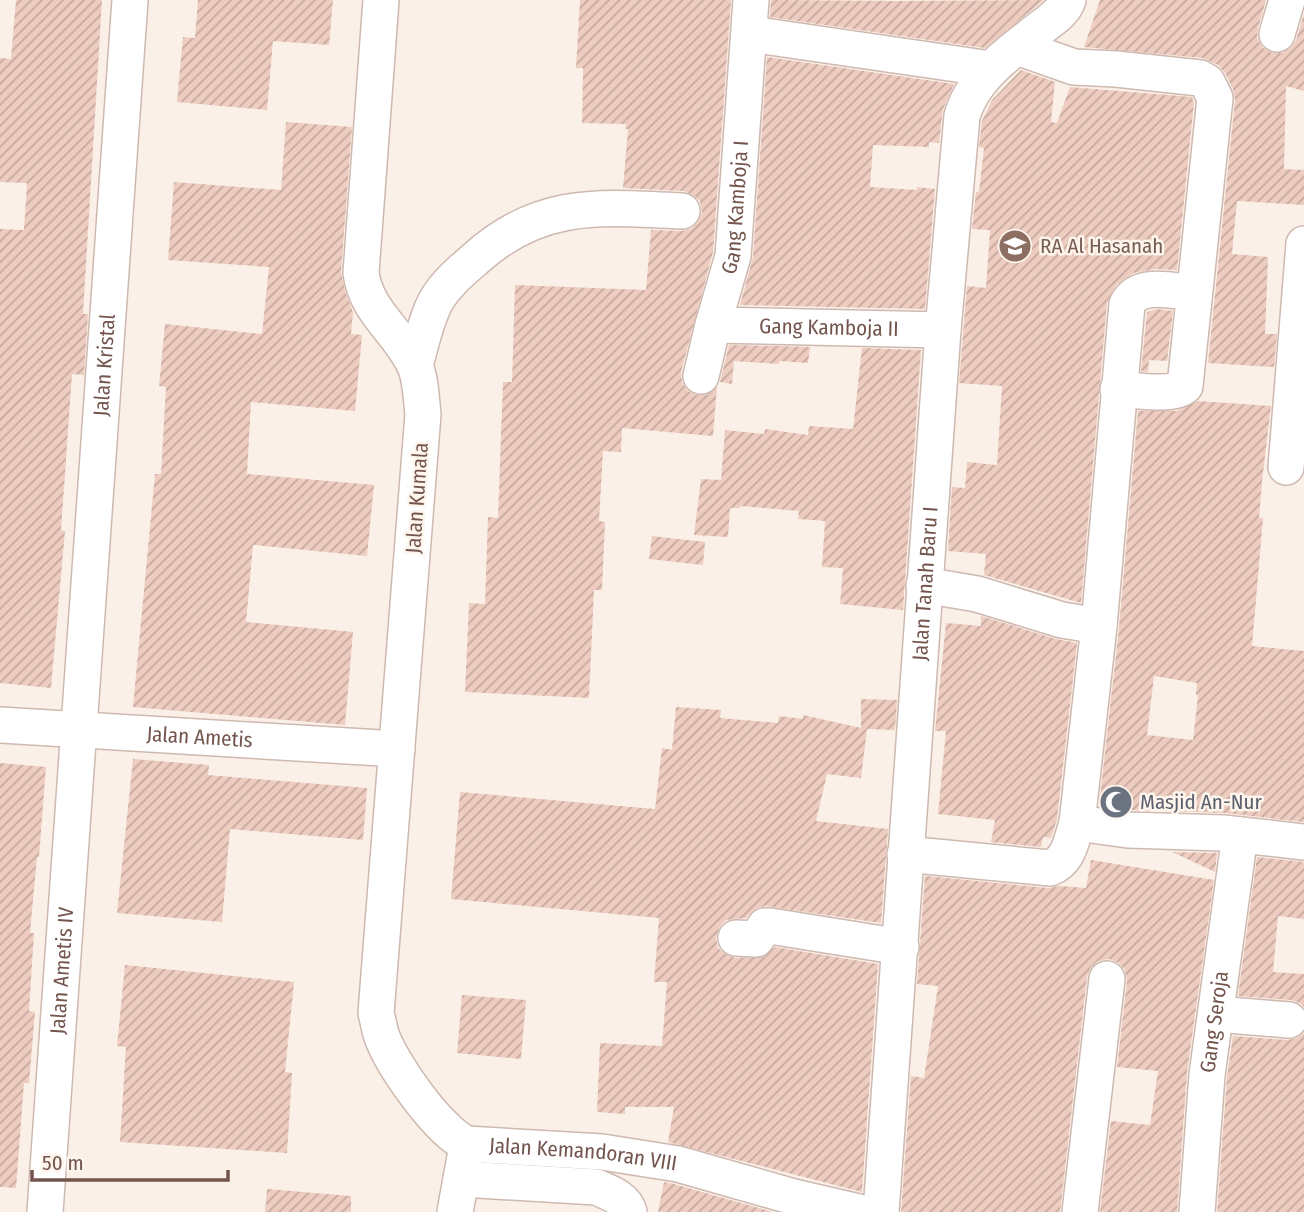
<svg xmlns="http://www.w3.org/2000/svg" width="1304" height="1212" font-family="'Fira Sans Condensed',sans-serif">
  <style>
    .building { fill: url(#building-hatch); fill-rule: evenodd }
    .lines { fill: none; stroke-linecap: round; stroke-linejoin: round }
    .minor-casing { stroke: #ceb9b1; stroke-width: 38 }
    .minor { stroke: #fff; stroke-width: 35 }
    .labels { text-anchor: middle; stroke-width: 5; stroke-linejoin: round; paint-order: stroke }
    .street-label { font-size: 21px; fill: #73554d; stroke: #fef5ed }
    .education-label { font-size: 21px; fill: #785e54; stroke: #fef5ed; text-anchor: start }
    .worship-label { font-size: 21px; fill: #5b616d; stroke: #fef5ed; text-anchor: start }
  </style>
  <defs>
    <pattern id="building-hatch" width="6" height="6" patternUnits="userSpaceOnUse" patternTransform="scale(1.75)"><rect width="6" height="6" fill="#eeccc0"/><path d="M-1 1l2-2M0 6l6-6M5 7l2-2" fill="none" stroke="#c5a89e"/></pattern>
  </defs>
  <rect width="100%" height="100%" fill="#fbf0e7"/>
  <path class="building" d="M16 0H102L83 314H88L84 375 72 374 61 530 65 531 51 688 0 683V229L24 230 27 183 0 182V58L11 59Z
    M198 0H333L329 45 273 41 267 110 177 102 183 37 195 38Z
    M580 0H731L713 252 681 372 682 382 688 391 696 395H707L717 387 713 436 622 428 621 452 603 451 599 521 605 522 602 590H594L589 698 465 692 469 603 485 604 488 517 498 518 503 382H512L515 285 646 290 651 230 681 231 691 229 698 222 702 213 700 201 693 195 684 191 623 188 628 129H625L626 124 582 123 583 68H576Z
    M771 0 899 1 1044 0 985 48 770 17Z
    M1100 0H1266L1258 28 1257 38 1263 48 1272 53H1282L1291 48 1296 40 1304 14V91L1286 86 1284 169 1304 170V205L1237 201 1232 254 1268 257 1265 334H1277L1274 367 1208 363 1235 100 1233 89 1225 73 1218 65 1203 58 1084 47Z
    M767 57 954 84 943 109 939 143 929 142V147L873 145 870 187 917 190V187L935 189 925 309 740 305 753 257Z
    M1021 70 1055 82 1051 122 1057 123 1070 87 1192 97 1194 102 1177 270 1155 269 1133 273 1116 285 1107 302 1081 603 984 575 986 554 948 551 952 487 965 488 967 462 997 465 1002 386 959 383 967 286 986 288 990 230 972 229 976 192H979L984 148 979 147 982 121 992 100Z
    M286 122 352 127 341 272 345 291 353 312 351 334 362 335 355 411 251 402 247 474 374 485 367 556 253 545 246 622 353 632 345 725 133 707 155 474H161L166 387 159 386 165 324 262 334 269 267 168 260 174 182 281 190Z
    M1157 309 1173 311 1167 361 1149 360 1148 372 1141 371 1147 312Z
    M729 345 810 347 808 363 779 361V364L734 361 732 384 720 382Z
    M862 348 921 350 903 610 840 604 843 568 822 567 825 521 798 519 799 511 740 506V508H730L728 537 694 535 701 479 721 480 725 430 764 434 765 429 808 435 809 426 853 429Z
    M1198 401 1271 406 1262 481 1259 518H1263L1252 646 1304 651V822L1225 813 1130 810 1099 806 1119 628 1138 411H1177ZM1154 676 1197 683 1196 695H1198L1193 740 1147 735Z
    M652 536 705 542 703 565 649 559Z
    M981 616 1056 639 1077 643 1057 819 1051 838 1043 837 1041 847 991 842 995 820 938 814 946 731H935L946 623 981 626Z
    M861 699 897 700 895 730 867 729 861 778 827 774 816 821 888 829 881 923 765 906 755 909 746 918 726 920 719 928 716 938 718 948 725 954 735 958 764 957 775 947 878 964 862 1192 668 1142 674 1107H625V1114L597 1112 600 1043 662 1046 667 982H654L659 918 451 899 460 792 655 809 662 748 672 750 676 707 721 710 720 718 778 723 779 716 803 719V715L861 728Z
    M133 759 209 765 208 775 367 788 363 840 230 829 222 922 117 913Z
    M0 763 46 767 39 857H37L30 933H34L29 1011 35 1012 29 1083H24L16 1188 0 1187Z
    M1172 852 1217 853 1215 872Z
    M1257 857 1304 862V919L1278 916 1273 972 1304 974V1007L1300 1003 1291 1000 1238 996Z
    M1091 860 1214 880 1187 1072 1177 1212H1100L1111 1121 1150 1125 1158 1071 1117 1067 1127 981 1125 970 1119 963 1109 959 1098 961 1091 967 1087 977 1060 1212H901L911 1076 924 1078 938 986 917 984 925 876 1048 888 1059 886 1086 888Z
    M125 965 294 982 285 1072 292 1073 287 1153 120 1142 126 1047 117 1046Z
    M462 995 526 1000 521 1059 457 1053Z
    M1304 1033V1212H1217L1227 1077 1233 1036 1287 1040 1297 1038Z
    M664 1182 674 1184 773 1212H658Z
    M267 1189 351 1196V1212H265Z"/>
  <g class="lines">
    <defs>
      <g id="minor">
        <path id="s1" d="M381 0 361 273C366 312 400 332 415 366 421 380 421 398 423 414L376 1013C378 1020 379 1027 381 1034 391 1064 439 1132 467 1144L602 1152 678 1164 794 1197 859 1212"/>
        <path d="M750 34 991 69"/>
        <path d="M1277 34 1287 0"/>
        <path d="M1017 47 1074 67 1116 69 1200 78 1207 82 1215 98 1185 386C1174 397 1134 390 1118 389"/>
        <path id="s2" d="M713 325 943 330"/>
        <path d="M415 365C421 345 426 318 437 299 447 283 460 272 474 260 539 200 600 207 682 211"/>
        <path id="s3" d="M701 376 713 325 733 256 751 0"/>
        <path d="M1286 467 1304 244"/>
        <path d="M924 585 977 594 1062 620 1099 626"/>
        <path id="s4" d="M0 725 397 749"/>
        <path d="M1077 823 1099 626 1127 304C1139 281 1172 291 1194 293"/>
        <path d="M905 854 1050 868C1069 861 1071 841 1077 823L1128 830 1223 833 1304 842"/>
        <path d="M736 938 756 939 765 926H770L901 947"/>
        <path d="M1216 1014 1289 1020"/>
        <path d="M461 1179 596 1187C608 1192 626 1198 629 1212"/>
        <path id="s5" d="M45 1212 130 0"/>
        <path d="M455 1212 465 1157"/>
        <path id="s6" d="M881 1212 943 330 962 116C973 76 1012 51 1042 27 1052 19 1064 12 1068 0"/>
        <path d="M1080 1212 1107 979"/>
        <path id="s7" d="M1197 1212 1207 1075 1240 835"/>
      </g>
    </defs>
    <use href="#minor" class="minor-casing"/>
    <use href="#minor" class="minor"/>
  </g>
  <defs>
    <symbol id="school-disc" viewBox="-11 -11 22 22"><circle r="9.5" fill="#8d6e63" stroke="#fef5ed"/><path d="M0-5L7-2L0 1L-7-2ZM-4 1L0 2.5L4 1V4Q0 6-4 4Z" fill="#fff"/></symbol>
    <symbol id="mosque-disc" viewBox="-11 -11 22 22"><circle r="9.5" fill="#6b7280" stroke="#fef5ed"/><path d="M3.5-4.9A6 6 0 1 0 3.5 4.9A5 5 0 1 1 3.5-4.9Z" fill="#fff"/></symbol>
  </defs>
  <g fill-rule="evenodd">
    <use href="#school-disc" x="996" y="227" width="38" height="38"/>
    <use href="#mosque-disc" x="1097" y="783" width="38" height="38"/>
  </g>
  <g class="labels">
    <g class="street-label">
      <text dy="7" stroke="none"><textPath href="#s3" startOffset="173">Gang Kamboja I</textPath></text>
      <text dy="7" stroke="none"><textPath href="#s2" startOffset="116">Gang Kamboja II</textPath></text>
      <text dy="7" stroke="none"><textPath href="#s5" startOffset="849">Jalan Kristal</textPath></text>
      <text transform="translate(417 498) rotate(-86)" y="7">Jalan Kumala</text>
      <text dy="7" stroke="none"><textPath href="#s6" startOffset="630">Jalan Tanah Baru I</textPath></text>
      <text dy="7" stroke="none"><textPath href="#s4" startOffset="200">Jalan Ametis</textPath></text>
      <text dy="7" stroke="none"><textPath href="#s5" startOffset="242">Jalan Ametis IV</textPath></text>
      <text dy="7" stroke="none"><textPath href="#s7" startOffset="191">Gang Seroja</textPath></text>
      <text dy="7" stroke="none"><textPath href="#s1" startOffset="1312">Jalan Kemandoran VIII</textPath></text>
    </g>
    <g class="education-label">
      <text x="1040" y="253">RA Al Hasanah</text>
    </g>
    <g class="worship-label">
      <text x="1140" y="809">Masjid An-Nur</text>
    </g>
  </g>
  <path d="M32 1170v10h196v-10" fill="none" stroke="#73554d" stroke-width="3.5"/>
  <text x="42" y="1170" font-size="21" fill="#73554d" stroke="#fef5ed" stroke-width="5" paint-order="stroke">50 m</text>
</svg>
